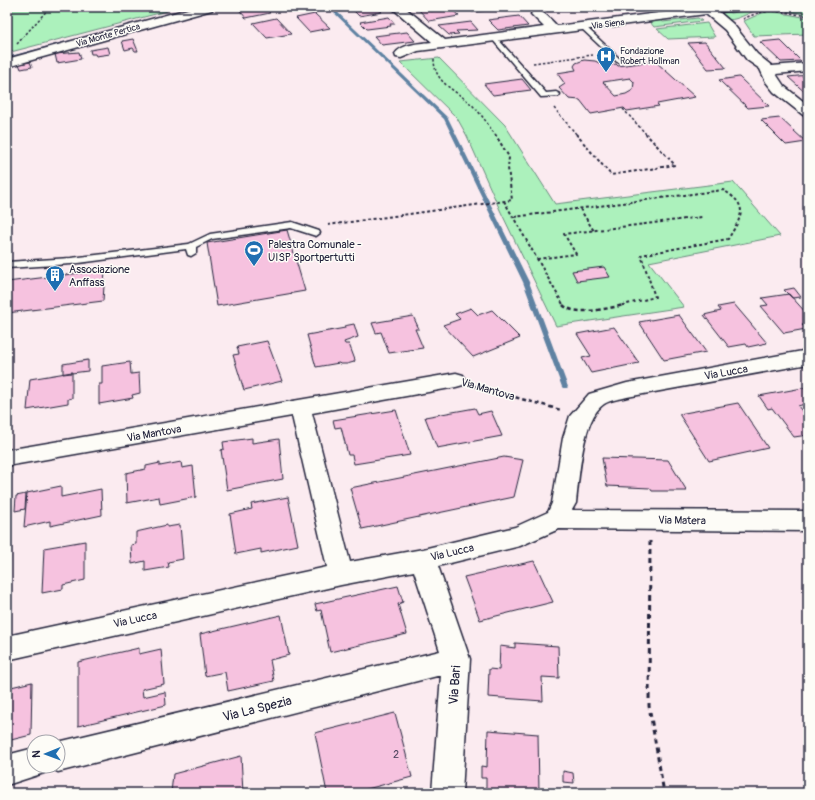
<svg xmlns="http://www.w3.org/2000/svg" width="815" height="800" font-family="Pangolin,sans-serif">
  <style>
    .green { fill: #acf1bc; stroke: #678a7c }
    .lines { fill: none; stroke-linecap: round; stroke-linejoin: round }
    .stream { fill: #5e82a2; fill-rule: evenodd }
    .building { fill: #f6c2df; stroke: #22223b; fill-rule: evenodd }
    .service-casing { stroke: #22223b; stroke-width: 3 }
    .minor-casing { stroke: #22223b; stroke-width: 3 }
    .path-far3 { stroke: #22223b; stroke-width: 1.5; stroke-dasharray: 2.5 2; stroke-linecap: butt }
    .path-far2 { stroke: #22223b; stroke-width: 2; stroke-dasharray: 3 2.5; stroke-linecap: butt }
    .path-far1 { stroke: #22223b; stroke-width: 2.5; stroke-dasharray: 4 3; stroke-linecap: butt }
    .path { stroke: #22223b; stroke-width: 3; stroke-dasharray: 5 4; stroke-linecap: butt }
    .service { fill: #fdfcf7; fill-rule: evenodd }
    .minor { fill: #fdfcf7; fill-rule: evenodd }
    .labels { text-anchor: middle; stroke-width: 3; stroke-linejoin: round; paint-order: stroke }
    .far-street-label { font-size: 9px; fill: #22223b; stroke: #fdfcf7 }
    .far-poi-label { font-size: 9px; fill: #22223b; stroke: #fdfcf7; text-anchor: start }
    .poi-label { font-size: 11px; fill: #22223b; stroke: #fdfcf7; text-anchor: start }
    .street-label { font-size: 11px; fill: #22223b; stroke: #fdfcf7 }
    .near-number-label { font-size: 11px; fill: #574a64 }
    .near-street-label { font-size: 13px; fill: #22223b; stroke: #fdfcf7 }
  </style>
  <rect width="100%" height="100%" fill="#fbebf0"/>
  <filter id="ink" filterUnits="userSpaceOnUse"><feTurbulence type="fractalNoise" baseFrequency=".025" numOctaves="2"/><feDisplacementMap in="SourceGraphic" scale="8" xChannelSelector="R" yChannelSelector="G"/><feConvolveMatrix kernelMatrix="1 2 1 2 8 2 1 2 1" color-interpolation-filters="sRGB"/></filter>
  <g filter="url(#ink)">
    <path class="green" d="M7 7H161L167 11 7 53Z
      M760 7H808V15C791 12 772 5 755 11 746 14 739 19 729 20L723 15 722 13 727 11 730 13 762 9Z
      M771 11 808 18V34L754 36 744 21 762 13Z
      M698 18 702 21 654 27 650 22 660 20 663 22Z
      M707 23 715 37 668 39 657 29Z
      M439 58 505 125 555 204 733 182 780 236 649 262 684 307 556 326 500 210 467 136 457 118 400 62Z"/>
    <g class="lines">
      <path class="stream" d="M328 7H332L448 118 529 282 568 387 567 388H563L562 387 523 282 444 119Z
        M71 40 73 41 72 42 7 59V57Z"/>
    </g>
    <path class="building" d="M237 7H264L270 13 246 18Z
      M361 7H376L382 12 359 16 352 9Z
      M467 7H496L498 9 472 12Z
      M428 8 431 11 450 8 459 16 429 21 418 9Z
      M315 14 330 28 309 32 296 18Z
      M519 16 528 26 498 30 488 20Z
      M389 17 395 24H390L391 26 367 29 360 22Z
      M276 18 291 34 267 38 253 23Z
      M471 22 478 30 456 31 459 34 449 35 439 26Z
      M407 32 415 41 382 45 374 36Z
      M133 39 138 51H135L133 48 125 50 122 41Z
      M780 40 801 61 781 62 760 42Z
      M705 42 726 68 708 69 688 43Z
      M108 47 110 54 96 56 95 54H91L90 50Z
      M79 52 81 59 57 63 55 54Z
      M584 60 595 61 606 66 616 64 618 66 655 61 695 97 657 104 659 106 627 111 624 108 591 114 580 100 569 99 559 88 565 84 557 73 576 70 574 66 576 63ZM630 78 634 82 633 90 626 94 616 96 603 82Z
      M30 62 32 67 21 69 19 64Z
      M808 75V95L788 77Z
      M739 77 769 106 748 108 719 80Z
      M522 79 531 90 493 95 484 84Z
      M780 118 806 142 786 145 761 120Z
      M287 230 305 291 217 306 207 243Z
      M604 267 610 277 577 281 572 271Z
      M105 270 103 301 7 313V282Z
      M794 288 801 297 792 298 784 290Z
      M789 294 808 315V324L802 325 806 329 784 333 761 306 768 305 762 298Z
      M734 304 767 343 748 347 746 344 729 347 704 315 721 311 718 307Z
      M471 308 478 315 492 310 520 338 473 357 443 325 460 319 455 314Z
      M679 315 706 352 664 360 639 322Z
      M413 316 419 329H415L423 348 389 353 381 332 376 333 372 323Z
      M354 324 358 337 344 342 345 344H349L355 360 354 362 347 364H340L339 363 316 367 307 335 345 328 344 326Z
      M614 327 639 363 591 373 582 358 591 356 577 334Z
      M267 341 282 381 244 390 233 355 239 354 237 347Z
      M88 360V371L63 374V364Z
      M130 362 131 374 139 373 140 393 132 395 133 398 99 404V384H102V366Z
      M72 372V398L68 399V403L27 410 30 379Z
      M808 387V403L798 406 808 419V435L794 437 772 408 768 409 759 396Z
      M738 403 768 448 709 461 679 414Z
      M475 408 478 414 491 411 502 436 437 448 425 417Z
      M396 410 410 455 354 464 352 455H348L341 427 335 428 333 420Z
      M252 438V443L279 439 283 479 227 490 221 450 224 449 223 442Z
      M504 457 523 460 514 497 362 529 350 488Z
      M602 458 668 460 687 491H652L650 488 607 486Z
      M181 462 182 468 193 466 196 497 160 504 159 497 127 503 126 473 146 469V466L160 463V466Z
      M61 486V497L101 489 102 515 50 526V521L24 527 27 493Z
      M26 494 25 509 15 511 16 496Z
      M288 497 298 545 261 553V549L236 554 230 514 252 509 251 504Z
      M167 525V527L180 525 183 559 168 562 169 567 145 571V561L132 564 131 545 136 544V532Z
      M85 541V580L63 585V589L42 593 44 548Z
      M7 556H10L7 598Z
      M534 561 553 602 480 620 464 577Z
      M398 586 403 602 398 604 407 634 330 652 321 610 317 611 315 604Z
      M281 615 289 655 270 660 274 681 228 691 225 672 205 676 200 634Z
      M515 643 558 646 559 678 542 677 543 701 488 697 489 669 499 670 500 646 515 648Z
      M139 648V654L161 649 164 684 142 689 143 697 165 692 166 705 78 726V662Z
      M32 682 31 735 7 741V688Z
      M395 713 412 777 352 793H327L315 733Z
      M488 730 538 734 539 793H486V778H481V766L487 767Z
      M241 756 243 793H171L173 774Z
      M563 771 573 773 574 783 563 782Z"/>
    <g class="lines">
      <defs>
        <path id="service" d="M581 26H585L621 60V62H617L581 28Z
          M492 37H496L546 93 556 92 560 94 559 96 541 97 492 39Z
          M292 222 319 231 320 233 316 236 291 228 212 239 196 247V253L191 256 188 255 186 249 71 264 7 268V262L71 258 189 244 210 234Z"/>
        <path id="minor" d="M195 7H214L212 10 7 67V59Z
          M391 7H404L445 40 544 27 531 14 533 11C543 9 550 19 557 26L705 7H739L737 10 719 12 733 24 757 54 772 66 808 63V71L776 74 784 86 808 105V116L803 115 774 92 766 82 760 69 747 60 725 30 706 14 442 48 418 51 401 58 396 57 395 54C401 44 421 43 432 42Z
          M808 350V364L627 397C620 399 610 400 604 404 582 418 579 479 576 503L572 510 808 511V531L559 529 520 546 438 566 470 659 462 793H432L441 675 58 772 47 766 44 773 7 785V755L34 748V766H58V742L440 651 414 571 341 585 7 660V636L327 567 292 416 7 466V450L456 373 463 375 466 380 463 385 456 387 312 413 350 562 423 549 515 527 548 512 552 503 563 438 570 416 589 394 627 383Z"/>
      </defs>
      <use href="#service" class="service-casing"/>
      <use href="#minor" class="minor-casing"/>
      <path class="path-far3" d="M49 8 142 9
        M743 19C770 6 780 12 808 16
        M17 44 50 7
        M434 59C434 83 454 89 470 103 480 112 488 124 495 135
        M533 63 593 55
        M554 108 577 135
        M623 109 647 135"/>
      <path class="path-far2" d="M576 134 611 175 675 165 646 134
        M504 201 564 306
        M580 209 594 231
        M514 217 723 190C750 206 742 216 728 239L641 255 655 297 619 306
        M328 225 512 200 508 168 509 157 495 134
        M537 259 576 254 564 234 702 217"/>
      <path class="path-far1" d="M563 305C575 317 609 308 624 305
        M475 386 561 410"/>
      <path class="path" d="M650 541 649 706 664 793"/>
      <use href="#service" class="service"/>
      <use href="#minor" class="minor"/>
    </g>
  </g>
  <defs>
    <symbol id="hospital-pin" viewBox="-11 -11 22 30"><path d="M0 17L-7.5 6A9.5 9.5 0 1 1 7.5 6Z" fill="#1f6fb2" stroke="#fdfcf7"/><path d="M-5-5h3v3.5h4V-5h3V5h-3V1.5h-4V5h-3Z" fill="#fff"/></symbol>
    <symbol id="stadium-pin" viewBox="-11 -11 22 30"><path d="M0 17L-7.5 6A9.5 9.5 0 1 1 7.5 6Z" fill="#1f6fb2" stroke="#fdfcf7"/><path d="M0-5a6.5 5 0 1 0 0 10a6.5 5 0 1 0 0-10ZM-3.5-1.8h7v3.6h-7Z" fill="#fff"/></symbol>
    <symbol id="building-pin" viewBox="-11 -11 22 30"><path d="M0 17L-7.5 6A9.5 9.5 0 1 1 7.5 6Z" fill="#1f6fb2" stroke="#fdfcf7"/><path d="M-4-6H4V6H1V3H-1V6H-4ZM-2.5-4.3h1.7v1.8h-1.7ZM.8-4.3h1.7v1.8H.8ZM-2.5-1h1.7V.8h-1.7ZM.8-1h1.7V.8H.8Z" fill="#fff"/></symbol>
  </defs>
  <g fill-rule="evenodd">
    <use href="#hospital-pin" x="595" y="45" width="22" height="30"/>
    <use href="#stadium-pin" x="243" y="239" width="22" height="30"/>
    <use href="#building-pin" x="44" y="264" width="22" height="30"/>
  </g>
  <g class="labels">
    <g class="far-street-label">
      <text transform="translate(608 24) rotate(-7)" y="3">Via Siena</text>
      <text transform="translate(108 35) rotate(-16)" y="3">Via Monte Pertica</text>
    </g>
    <g class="far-poi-label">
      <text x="620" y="54">Fondazione<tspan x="620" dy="10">Robert Hollman</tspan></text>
    </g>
    <g class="poi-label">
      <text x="268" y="248">Palestra Comunale -<tspan x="268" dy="13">UISP Sportpertutti</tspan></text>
      <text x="69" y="273">Associazione<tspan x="69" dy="13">Anffass</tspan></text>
    </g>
    <g class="street-label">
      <text transform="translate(726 372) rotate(-10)" y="4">Via Lucca</text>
      <text transform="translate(488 389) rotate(16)" y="4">Via Mantova</text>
      <text transform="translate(154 433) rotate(-10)" y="4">Via Mantova</text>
      <text transform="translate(682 520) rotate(1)" y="4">Via Matera</text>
      <text transform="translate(452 552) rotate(-13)" y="4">Via Lucca</text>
      <text transform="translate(135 619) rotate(-12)" y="4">Via Lucca</text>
    </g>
    <g class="near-number-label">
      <text x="396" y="758">2</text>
    </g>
    <g class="near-street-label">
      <text transform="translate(454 685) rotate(-86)" y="5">Via Bari</text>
      <text transform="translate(257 708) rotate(-14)" y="5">Via La Spezia</text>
    </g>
  </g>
  <rect width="815" height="800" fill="none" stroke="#fdfcf7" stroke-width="24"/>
  <rect x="12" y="12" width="791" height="776" fill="none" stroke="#22223b" stroke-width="1.5" filter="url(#ink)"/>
  <g transform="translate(46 754) rotate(269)"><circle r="19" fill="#fdfcf7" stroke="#a5a5ac"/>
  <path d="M0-3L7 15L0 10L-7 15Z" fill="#1f6fb2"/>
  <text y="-6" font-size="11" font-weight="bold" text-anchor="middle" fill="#22223b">N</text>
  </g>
</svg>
